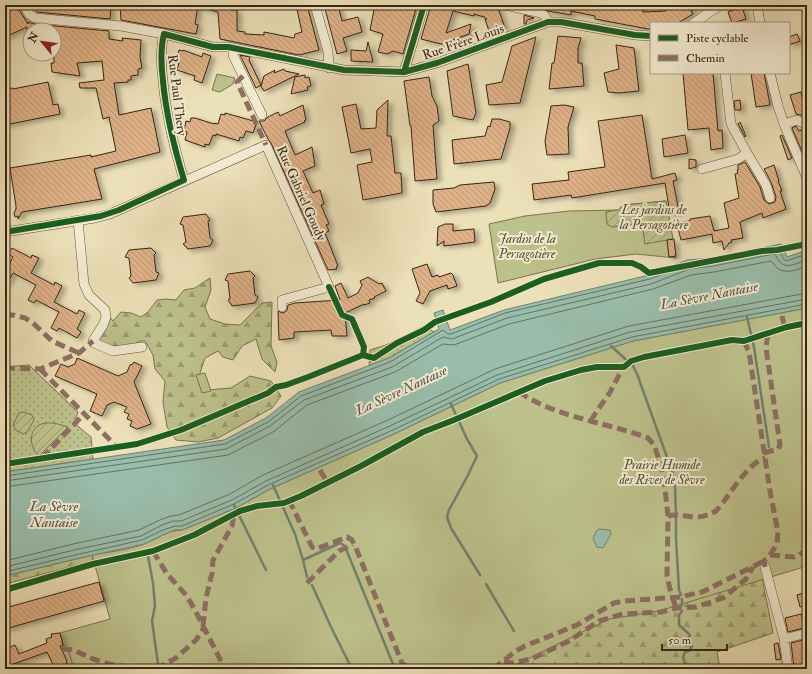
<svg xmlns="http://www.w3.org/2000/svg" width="812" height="674" font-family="'IM FELL Double Pica',serif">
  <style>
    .grass { fill: url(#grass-dots); stroke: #787450 }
    .forest { fill: url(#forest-firs); stroke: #787450 }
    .park { fill: #bdc18b; stroke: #787450 }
    .garden { fill: url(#garden-furrows); stroke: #787450 }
    .water { fill: #99bdab; stroke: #71816f }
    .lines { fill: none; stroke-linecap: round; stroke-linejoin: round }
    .shore { stroke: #667260; stroke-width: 1 }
    .stream { stroke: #71816f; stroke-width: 2.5 }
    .building { fill: url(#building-back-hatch); stroke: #342615; filter: url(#shadow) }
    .minor-casing { stroke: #62543e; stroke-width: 10 }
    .minor { stroke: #f3ebd1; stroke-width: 9 }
    .quiet { stroke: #8d6e63; stroke-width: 5; stroke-dasharray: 10 5; stroke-linecap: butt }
    .cycleway-casing { stroke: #f3ebd1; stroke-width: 8 }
    .cycleway { stroke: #1b5e20; stroke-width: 6 }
    .labels { text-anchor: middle; stroke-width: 4; stroke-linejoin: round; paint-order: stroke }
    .street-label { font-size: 13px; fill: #342615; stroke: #f3ebd1 }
    .park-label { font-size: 13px; font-style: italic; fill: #564d32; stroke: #f3ebd1 }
    .water-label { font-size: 14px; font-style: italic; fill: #525342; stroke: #f3ebd1 }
  </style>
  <defs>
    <pattern id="grass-dots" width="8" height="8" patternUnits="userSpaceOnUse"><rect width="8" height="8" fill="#bdc18b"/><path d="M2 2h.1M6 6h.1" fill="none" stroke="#9a9d70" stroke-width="1.8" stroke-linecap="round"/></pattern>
    <pattern id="forest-firs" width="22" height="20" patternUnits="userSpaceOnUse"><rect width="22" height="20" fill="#bdc18b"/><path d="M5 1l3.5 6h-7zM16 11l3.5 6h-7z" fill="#9a9d70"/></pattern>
    <pattern id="garden-furrows" width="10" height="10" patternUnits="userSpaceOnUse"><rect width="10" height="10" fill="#bdc18b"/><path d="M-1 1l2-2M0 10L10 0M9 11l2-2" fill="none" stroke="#9a9d70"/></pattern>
    <pattern id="building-back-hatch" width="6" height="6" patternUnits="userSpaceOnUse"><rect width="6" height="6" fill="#deb186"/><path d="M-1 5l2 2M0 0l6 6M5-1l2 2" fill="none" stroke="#bf9873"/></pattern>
    <filter id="shadow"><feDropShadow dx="4.5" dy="2.5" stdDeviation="2" flood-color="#0004"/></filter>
  </defs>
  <rect width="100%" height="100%" fill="#ece0b8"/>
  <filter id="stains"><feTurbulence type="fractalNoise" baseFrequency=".005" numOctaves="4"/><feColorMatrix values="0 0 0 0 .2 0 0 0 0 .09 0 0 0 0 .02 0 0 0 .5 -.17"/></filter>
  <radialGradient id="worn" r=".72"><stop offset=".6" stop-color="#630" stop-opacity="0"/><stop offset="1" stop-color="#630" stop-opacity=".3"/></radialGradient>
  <path class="grass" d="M424 326 434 332 389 358 369 366 370 350 386 345Z
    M29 365 78 412 74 423 91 437 93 459 5 472V367Z"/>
  <path class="forest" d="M210 278 211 290 205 307 210 319 225 324 240 325 262 303 272 302 271 346 277 362 275 372 262 359 256 339 242 346 233 360 223 357 218 351 205 358 198 379 208 390 231 388 250 376 271 381 281 396 272 408 218 438 198 442 176 440 167 427 163 402 165 381 155 369 153 355 145 341H140L122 352 96 342 110 317 113 321 121 312 131 313 141 317 148 312 157 300 166 299 176 300 184 290 195 288Z
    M92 555 93 561 5 584V576Z
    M760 568 773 633 717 652 720 669H462L460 641Z"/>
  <path class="park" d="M217 74 235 78 233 84 220 92 212 90Z
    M666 201 676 258 636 254 595 259 498 283 489 224 525 216 569 211 618 210 623 205Z
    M807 308V566L659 611 609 619 507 669H74L68 651 63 645 60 633 110 619 92 555C108 552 129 550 144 544 157 539 168 530 182 530L236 508 270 489 394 434 500 383 633 341Z
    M205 373 211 391 202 393 196 375Z"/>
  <path class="garden" d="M666 201 673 239 645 244 642 223 612 227 607 224 606 212 618 210 623 205Z
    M23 412 32 415 34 420 27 432 23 434 16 430 13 425 19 413Z
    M46 423H54L68 427 39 456C27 445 29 425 46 423Z"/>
  <path class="water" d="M781 244 787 257 807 250V308L633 341 500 383 394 434 270 489 236 508 182 530H175L165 534 144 544 76 559 5 576V472L224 440 266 418 299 392 389 358 439 329 434 313 443 310 450 330 504 310 649 275 687 260 712 258Z
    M599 529 610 530 611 534 603 548 597 547 593 539 596 531Z"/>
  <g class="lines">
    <path class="shore" d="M5 476 225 444 268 422 301 396 390 362 443 330 448 334H451L505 313 650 279 688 264 712 262 777 249C782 251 781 258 786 261L807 254
      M5 481 226 449 270 426 304 400 392 367 443 337 452 339 507 318 651 284 689 269 713 266 774 254C777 256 777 259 780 262 786 270 799 262 807 260
      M5 487 228 455 273 432 307 405 395 372 443 344 454 345 509 324 653 289 691 275 714 272 771 261C773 263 775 266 777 268 786 275 798 269 807 266
      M5 561 73 544 139 530 160 520 171 516 179 515 230 494 263 475 388 420 495 369 629 326 807 293
      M5 567 74 550 141 536 162 525 173 521H181L232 500 266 481 390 426 497 375 630 332 807 299
      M5 572 75 555 142 540 163 530 175 526H182L234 504 268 485 393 430 499 379 632 337 807 304"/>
    <path class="stream" d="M747 317 754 347 769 447
      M611 346 633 366 637 374 672 471 675 487 676 513
      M451 404 467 439 477 456 468 475 449 510 447 517 451 528 480 575
      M273 485 295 534 303 560 340 543 345 546
      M234 505 266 570
      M676 517V539L679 590 681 595
      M346 549 395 669
      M148 556 153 583 155 606 152 621 158 664
      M303 560 307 577
      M486 584 514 631
      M312 585 331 627 352 669
      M682 605V599
      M682 611 679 615V625L690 635 688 639V641L691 643 692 646 689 651 685 652 683 657 686 667 685 669"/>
  </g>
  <path class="building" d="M5 5H16L28 24V22L34 24 109 31V39L123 41 122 38 141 40 140 57 142 68 138 69V75L131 76V80H128V82L114 83 119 115 151 108 160 152 94 169 102 199 22 212 18 219V216L15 217 14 213 16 209V206L10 168 91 155V157L116 151 109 117 103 119 96 88H80L79 83 104 80 102 61 77 63 80 76 52 72 51 63H54V30H27V27L5 37V25L8 23 6 18 9 15 5 9Z
    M32 5H111L110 19 37 12Z
    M120 5H198L195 24 198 25 196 34 121 20Z
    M200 5H232L230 10H237V31L245 32V34L264 35V32L294 38 295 34 302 32 296 5H307L319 50 299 55 220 39 218 12 199 7Z
    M324 5H338L342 21 358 17 362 32 343 38 347 51 337 54Z
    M375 5H417L403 54 393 51 387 54 378 52 383 34 370 30Z
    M431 5H476V6L493 10 494 5H497L505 28 490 34 485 19H487L484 17 474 14V16L453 11 446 33 471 24 469 34 441 44 421 39Z
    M537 5H592L612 8 611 5 629 8 628 5H642L643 12 666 11 662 5H701L691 11 693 14 678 23H651V28L648 29 595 19V16L571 11V15L548 11Z
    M742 7 746 19 732 23 728 12Z
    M524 15 534 18 527 20 526 24H524Z
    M797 34 800 41 789 45V37Z
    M558 36 581 38 578 48V63H582L584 86 549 89 552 63H554Z
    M536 37 520 103 489 105 486 85 502 82 512 46Z
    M368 42 373 62 351 61V50L366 51Z
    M616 45 634 48 639 91 619 93 608 92 604 73 619 69Z
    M179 50 183 51V50L202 57 203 53 211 56 202 83 194 80 195 76 177 70 179 63 175 62Z
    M240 55 250 57 249 60 261 85 256 88Z
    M468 64 476 113 473 120 453 116 447 71Z
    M284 69 285 71 299 74 264 91 261 86 264 76 275 70 274 73Z
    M683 73H713L718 131 722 130 723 148 711 150 709 128 688 130Z
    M751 73H764L770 105 756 107Z
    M305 75V78L309 77 311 86 307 87 308 90 291 94 295 77Z
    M429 77 432 96 437 106 439 121 433 125 437 179 415 181 411 126H410L404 81Z
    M48 82 53 105 58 104 60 114 5 125 6 89 13 88V89Z
    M801 92 804 106H807V113L800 115 796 114 790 95Z
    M388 100 387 136H391L395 173H401L402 193 363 200 357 165 372 162 370 149 351 153 342 107 356 104 361 129 376 128 377 110Z
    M740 100 741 110H735L734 101Z
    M303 105 306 120 304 121 305 122 285 131 295 155 312 147 315 166 303 171 313 193 320 190 324 204 321 205 329 224 326 225 329 231 325 233 338 266 336 267 337 269 328 270 271 143 268 139 259 121H264L268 117 278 112 280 116Z
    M564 105 574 107 568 127 569 154 547 155 545 141 551 106Z
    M225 113 257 122 253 133 246 131 243 138 240 137 239 141 216 134V136L213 135 209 145 205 144V147L185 140 187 132 184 131 186 121 190 122 191 118H195L214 124V123L218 124 221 114 225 115Z
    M642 115 652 179 675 173 677 180 673 181 679 212 670 214 665 183 572 198 571 195 534 200 532 184 569 180 568 172 605 167 598 121Z
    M492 119H499L510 122V128L501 159 454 164 452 140 485 136 488 126 490 127Z
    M740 122 746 136 745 137 738 124Z
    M796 126 799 131 807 128V138L802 140 807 150V163L792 128Z
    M685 135 688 153 664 157 662 139Z
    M782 135 792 158 788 160 780 136Z
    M689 159 696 160V167L689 169Z
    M745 162 760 187 764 200 769 204 775 202 776 197 771 182 764 169 774 165 779 181H778L782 191H780L786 209 763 218 762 213 740 222 743 238 731 240 732 242 729 243 724 250 722 241 713 243 712 234 681 240 678 228 682 227 681 222 690 221V219L710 216 714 231 729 228 724 203 739 198 735 174 738 173 737 170H738V165Z
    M494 182 495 189 490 203 486 206 436 212 433 204V190L454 188 460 185Z
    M206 214 210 220 208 221 210 238 213 240 210 246 188 249 183 244 186 242 183 225 180 224 183 217Z
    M445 224H453V231L474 229 475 242 444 246V241L437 246 438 227Z
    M674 239 676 256 669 257 667 240Z
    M12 248 31 258 32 255 39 258 31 273 54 285 55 282 62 286 54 302 77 314 79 310 85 313 77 329 81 332 77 338 59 328 57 331 51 328 59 312 36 300 34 303 28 300 36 285 13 273 5 287V272L13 257 8 254Z
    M151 248 156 253 154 255 156 272 159 273 156 280 133 283 129 278 131 276 129 258 125 257 129 250Z
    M427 264 432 277 438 275 439 277 451 273 453 275 457 286 448 289 447 285 430 291 423 304 416 301 420 293 412 269Z
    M250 271 255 276 253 278 255 295 258 297 255 303 232 306 228 300 230 299 228 281 225 280 228 274Z
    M368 277 379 284 382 283 386 291 374 297 375 298 369 300 370 303 364 305V304L345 313 347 336H332L331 330 294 332V338L279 340 278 311 282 313 285 312 287 310 288 305 295 303 340 300 335 286 341 283 348 298 358 293 362 285 360 281Z
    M77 358 118 376 127 372 130 365 133 364 134 362 142 366 134 382 151 424 137 429 130 426 132 421 127 419 129 414 124 412 127 407 114 402 107 405 102 416 90 411 97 394 55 376 61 364 68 367 75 364Z
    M99 582 104 601 5 629V608Z
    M807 592V605L800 607 797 595Z
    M801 614 803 621 807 620V627L788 632 785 618Z
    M60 633 63 645 60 646 67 661 66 662 69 669H55L47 652 5 667V649L15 645 19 654 47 643 46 639 52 637 51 634Z
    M807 639V665H804L805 667 794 668 791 643Z
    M778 643 781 659 776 660 774 644Z"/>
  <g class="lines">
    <defs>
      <path id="minor" d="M24 5 29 14 35 18 121 26 164 34 213 47H228L344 70 404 72 437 63 548 22H561L635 35 651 36
        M315 5 328 51 329 68
        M505 5 541 13 545 16 548 22
        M757 5 760 23
        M694 23 720 5
        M164 34C160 50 161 65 163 81 166 115 174 147 184 180
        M233 48V55L262 115
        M404 72 424 5
        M770 73 778 106 784 124 807 178
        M784 124 797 120 803 123 807 122
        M747 153 766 185 770 198
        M702 169 738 159 747 153 731 124 725 73
        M78 220 84 284 89 295 105 310 106 317 103 325 93 341 94 343 113 351 142 347
        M5 232 95 218 110 214 266 145 329 287 282 300V307
        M765 567 784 639 788 669
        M784 639 807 633"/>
    </defs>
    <use href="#minor" class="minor-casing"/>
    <use href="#minor" class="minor"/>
    <path class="quiet" d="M243 76 237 82 266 145
      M5 315H13L25 318 33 323 52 341 79 353
      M782 316 785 328
      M744 341 749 352 770 491 778 532 777 544 770 555 764 561 765 567
      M5 368 40 369 79 353 93 341
      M40 369 117 447
      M519 392C557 418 606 422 648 438L654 445 661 465 665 489 668 516 667 576 670 589 676 608
      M591 421C596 411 603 403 609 394 614 385 618 376 624 367
      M764 453 778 449 780 445 766 348 768 332
      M42 458 84 414
      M320 470 327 482
      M289 500 312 547 316 549 347 537 352 540 356 548 402 663 410 669
      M668 516C678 513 687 517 697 517 704 517 710 514 716 511 729 497 747 463 765 458
      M153 551 167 574 186 595 195 610 225 669
      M770 555 794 557 799 555 807 549
      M307 583 339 551 353 544
      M203 626 206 598 212 573 213 560 232 526 234 514
      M62 649C74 648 80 654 91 658 110 666 133 668 153 669
      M504 662 513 663 531 659 569 641 599 621 623 614 661 612 676 608 696 607 723 598 746 579 753 567
      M156 669 176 658 196 640 204 628
      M493 669 516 651 525 646 577 625 614 603 624 601 680 597 702 592 764 561"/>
    <defs>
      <path id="cycleway" d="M404 72 424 5
        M5 232 101 216 119 210 184 180C174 147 166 115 163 81 161 65 160 50 164 34L213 47H228L344 70 404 72 437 63 548 22H561L635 35 651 36
        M329 287 342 315 352 319 364 347 363 355
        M5 464 137 444 181 430 268 393 276 387 286 385 308 377 363 355 374 358 397 343 424 330 435 322 491 302 544 279 599 263H632L641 267 649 273 762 251 777 250 807 244
        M5 590 93 564 153 551 194 535 240 511 257 506 284 503 301 496 361 466 423 432 454 420 545 381 581 370 597 367H624L631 361 644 357 732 340 744 341 787 327 807 323"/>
    </defs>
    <use href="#cycleway" class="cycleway-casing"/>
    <use href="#cycleway" class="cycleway"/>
  </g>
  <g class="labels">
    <g class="street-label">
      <text transform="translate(463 41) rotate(-19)" y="5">Rue Frère Louis</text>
      <text transform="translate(178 95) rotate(83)" y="5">Rue Paul Thery</text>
      <text transform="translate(302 193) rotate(66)" y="5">Rue Gabriel Goudy</text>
    </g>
    <g class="park-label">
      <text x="654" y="214">Les jardins de<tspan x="654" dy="15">la Persagotière</tspan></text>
      <text x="527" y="243">Jardin de la<tspan x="527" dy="15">Persagotière</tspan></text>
      <text x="662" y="469">Prairie Humide<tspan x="662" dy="15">des Rives de Sèvre</tspan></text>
    </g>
    <g class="water-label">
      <text transform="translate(709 295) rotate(-11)" y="5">La Sèvre Nantaise</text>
      <text transform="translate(401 390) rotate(-25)" y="5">La Sèvre Nantaise</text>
      <text x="54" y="511">La Sèvre<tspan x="54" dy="16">Nantaise</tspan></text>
    </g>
  </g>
  <rect width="812" height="674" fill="none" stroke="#ece0b8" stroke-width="20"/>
  <rect x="6" y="6" width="800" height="662" fill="none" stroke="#342615" stroke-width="2"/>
  <rect x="10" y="10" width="792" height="654" fill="none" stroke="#342615"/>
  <rect x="650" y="22" width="140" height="52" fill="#f3ebd1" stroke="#a79c86"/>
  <rect x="658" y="35" width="20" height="6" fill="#1b5e20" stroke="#a79c86"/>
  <text x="686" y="42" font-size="12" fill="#342615">Piste cyclable</text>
  <rect x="658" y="55" width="20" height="6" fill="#8d6e63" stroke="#a79c86"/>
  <text x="686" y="62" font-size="12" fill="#342615">Chemin</text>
  <g transform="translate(42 42) rotate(299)"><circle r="19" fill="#f3ebd1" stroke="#a79c86"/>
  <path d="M0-3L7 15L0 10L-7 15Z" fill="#8f2418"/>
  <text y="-6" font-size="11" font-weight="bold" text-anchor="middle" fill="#342615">N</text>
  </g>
  <path d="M662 644v6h65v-6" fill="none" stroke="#342615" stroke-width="2"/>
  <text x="668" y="644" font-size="12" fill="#342615" stroke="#f3ebd1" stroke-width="3" paint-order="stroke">50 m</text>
  <rect width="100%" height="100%" filter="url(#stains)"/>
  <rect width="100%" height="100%" fill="url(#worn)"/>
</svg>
